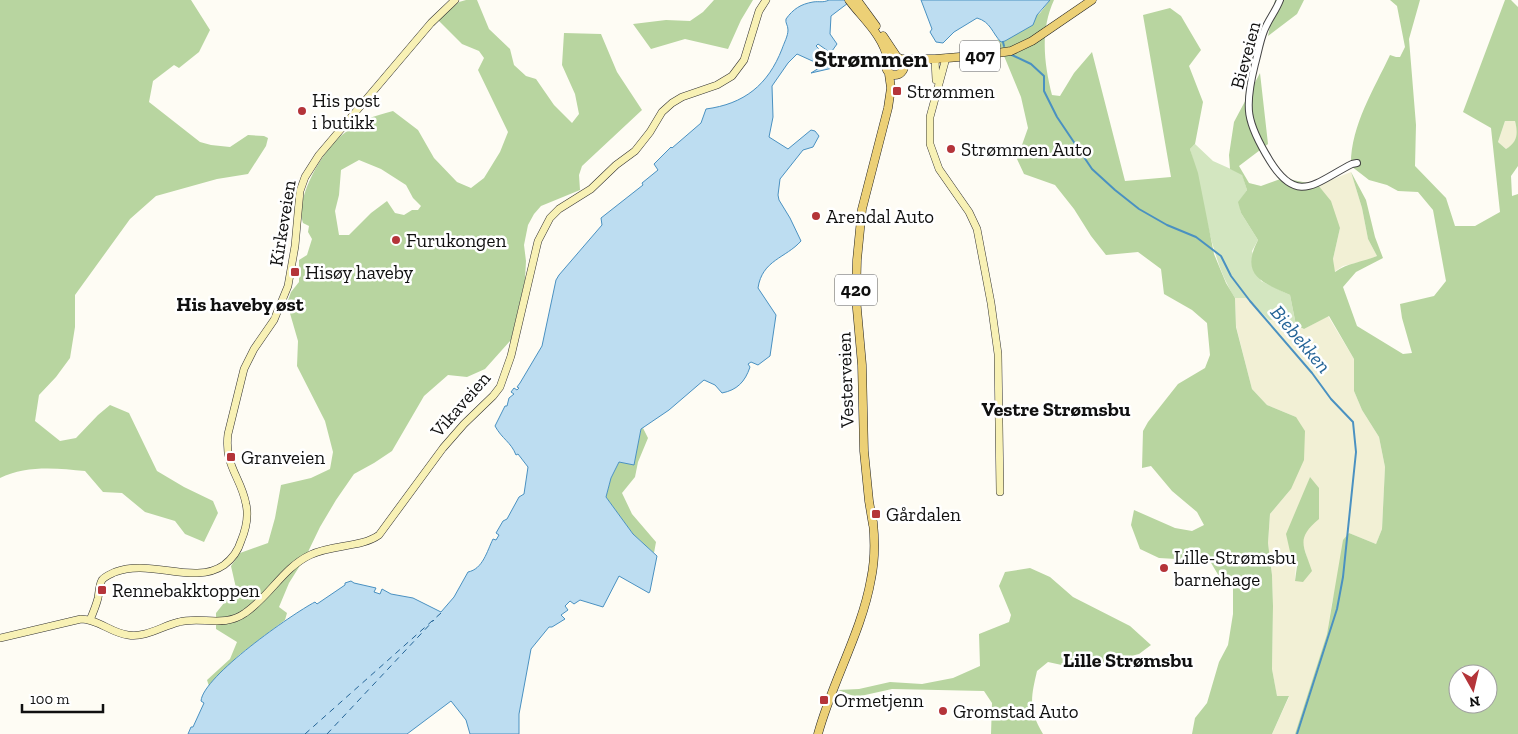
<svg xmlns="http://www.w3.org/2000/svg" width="1518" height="734" font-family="'Zilla Slab',serif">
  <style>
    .farmland { fill: #f2f0d5; fill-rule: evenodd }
    .green { fill: #d3e6c0 }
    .forest { fill: #b8d5a0; fill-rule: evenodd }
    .water { fill: #bdddf1; stroke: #4a91c1 }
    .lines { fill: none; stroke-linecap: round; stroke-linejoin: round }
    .stream { stroke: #4a91c1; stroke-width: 2 }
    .ferry { stroke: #246497; stroke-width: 1; stroke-dasharray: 6 5; stroke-linecap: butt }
    .tertiary-casing { stroke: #434343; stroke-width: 8 }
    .secondary-casing { stroke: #323232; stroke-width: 8 }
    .primary-casing { stroke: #212121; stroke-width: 9 }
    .tertiary { stroke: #fff; stroke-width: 6 }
    .secondary { stroke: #f8f1b5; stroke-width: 7 }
    .primary { stroke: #ecd076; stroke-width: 8 }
    .poi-dot { fill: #b43439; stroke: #fff; stroke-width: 2 }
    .labels { text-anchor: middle; stroke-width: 5; stroke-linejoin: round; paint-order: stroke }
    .shield { fill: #fff; stroke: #585858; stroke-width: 1 }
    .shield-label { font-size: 18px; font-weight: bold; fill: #101010 }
    .street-label { font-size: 19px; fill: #101010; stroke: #fff }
    .poi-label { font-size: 19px; fill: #101010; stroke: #fff; text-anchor: start }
    .neighbourhood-label { font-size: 20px; font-weight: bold; fill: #101010; stroke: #fff }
    .water-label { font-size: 20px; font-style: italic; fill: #246497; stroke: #fff }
    .district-label { font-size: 24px; font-weight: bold; fill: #101010; stroke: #fff }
  </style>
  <rect width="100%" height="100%" fill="#fefcf4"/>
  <path class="farmland" d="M1505 121H1515L1518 134 1512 146 1506 149 1498 142Z
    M1351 172 1362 208 1368 239 1377 256 1365 261 1343 266 1334 272 1333 259 1340 228 1318 185Z
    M1235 297 1246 298 1269 320H1285L1304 329 1328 316 1354 359V391L1362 410 1379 437 1385 467 1382 529 1376 544 1349 533 1332 603 1327 634 1295 734H1272L1289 697H1277L1272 669 1273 606 1272 575 1268 543 1270 514 1291 489 1296 417 1267 405 1252 389 1236 326ZM1310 477 1307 529 1302 541 1311 571 1295 581 1299 507Z"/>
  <path class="green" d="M1195 144 1213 161 1242 174 1247 190 1239 202 1241 213 1258 240 1252 251 1261 281 1290 295 1296 325 1285 320H1269L1246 298H1235C1208 256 1205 198 1190 149Z"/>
  <path class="forest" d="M0 0H191L210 30 199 52 179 68 174 65 153 81 149 102 200 142 211 145 230 147 248 135 264 136 268 138 266 146 248 174 217 179 156 196 130 219 75 295V327L70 358 56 377 39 395 35 421 60 441 76 438 98 415 110 405 129 413 157 471 184 487 213 501 218 513 204 542 185 534 175 521 145 512 122 493 103 492 85 471C57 468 26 465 0 478Z
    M466 0H477L489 29 510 49 514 65 526 76 536 79 554 105 572 123 579 114 575 94 562 65 564 33 601 34 617 72 642 110 582 166 579 175 580 190 541 206 534 214 528 225 524 245 526 261 525 280 511 340 485 369 467 377 448 375 424 396 392 451 374 463 354 474 336 500 320 527 306 556 289 583 279 607 287 613 285 620 239 655 209 686 207 680 230 659 237 642 216 629V613L236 588 231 566 240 553 268 543 275 518 281 485 311 478 330 469 333 452 325 421 297 366 298 341 287 303 291 292 299 282V260L307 255 312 239 308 232 309 226 303 223C294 199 323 150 342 135 359 121 373 116 393 111L418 130 434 158 457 182 471 188 484 178 500 152 508 132 478 70 484 58 479 51 462 44 438 20 459 2ZM359 160 381 169 406 185 413 198 421 206 418 210H412L404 215 395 213 387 201 371 213 349 235H339L335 211 339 195 341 170Z
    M714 0H753L741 20 728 49 685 39 651 49 633 24 666 20 690 21 703 12Z
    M1050 0H1054C1040 30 1044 64 1052 95L1060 96 1074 73 1092 52 1125 181 1171 177 1143 15 1170 8 1181 16 1201 50 1189 66 1203 102 1195 144 1190 149 1198 173 1214 254 1226 283 1235 298 1236 327 1252 389 1267 405 1296 417 1305 431 1304 460 1291 489 1270 514 1268 543 1272 575 1273 606 1272 669 1277 696H1289L1272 734H1192L1195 718 1207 703 1219 662 1228 645 1233 614V588L1220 578 1210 561 1159 558 1140 549 1131 525 1134 510 1175 528 1192 531 1204 525 1197 512 1172 491 1151 466 1142 468 1143 431 1148 422 1178 384 1205 368 1210 355 1207 323 1192 310 1164 294 1161 269 1138 252 1106 255 1091 236 1074 209 1055 185 1024 174 1017 159 1028 128 1021 97 997 39 1001 42 1040 13Z
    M1275 0H1304L1297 14 1268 36Z
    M1390 0H1420L1409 39 1416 125 1415 166 1446 198 1455 226H1475L1500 212 1491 128 1463 112 1505 0H1511L1518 7V166L1511 176 1512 196 1518 194V734H1295L1327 634 1343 540 1349 533 1376 544 1382 529 1385 467 1379 437 1362 410 1354 391V359L1329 316 1304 329 1296 325 1290 295C1261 282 1240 275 1258 240L1241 213 1238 202 1247 190 1242 175 1230 169 1229 155 1234 122 1260 73 1268 144 1239 166 1249 183 1261 186 1283 178 1318 185 1331 201 1340 228 1333 259 1335 272C1347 263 1363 262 1377 256L1368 239 1362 208 1351 172 1366 200 1375 237 1383 258 1356 272 1343 287 1357 326 1403 354 1412 353 1402 318 1400 304 1434 296 1446 281 1433 210 1418 192 1398 191 1387 185 1369 180 1351 166C1350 127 1374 89 1390 55L1396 57H1400L1405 47 1397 6ZM1505 121H1515C1518 133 1518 142 1506 149L1498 142ZM1458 674H1488V704H1458Z
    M643 428 648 438 638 462 635 477 622 493 632 514 656 542 654 553 633 534 606 497 611 478 619 462 634 464 641 429Z
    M1310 477 1319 488V519C1295 539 1304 546 1312 571L1303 582 1295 581 1297 566 1291 556 1286 534Z
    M1030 568 1050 577 1073 597 1130 626 1151 645 1139 654 1080 669 1048 662 1037 671C1031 697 1028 709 1043 734H991L992 703 984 691 892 689 856 697 838 690 859 689 890 682 922 684 953 678 980 666 979 634 1009 622 1011 615 999 586 1005 572Z"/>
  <path class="water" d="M829 0H852L831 16 830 34 837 44 832 51H828L818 44 816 46 837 67 811 73 819 68V64L797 54 788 63 772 86 773 117 769 137 788 149 811 130 815 131 819 136 813 147 803 150 780 179 778 195 779 200 790 218 801 241C786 258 762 260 758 288L776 315 770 356 758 365 751 362 748 364 750 367C745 382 737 390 722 393L715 385 704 380 669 410 641 429 634 465 619 462 611 478 606 497 633 534 657 556 650 591 649 593 619 576 603 607 580 600 574 604 570 601 565 606 568 610 561 615 565 619 552 627H549L531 649 519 714V734H470L466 720 451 701 407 734H188L191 727H193L204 703 201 701C203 676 292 614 315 602L317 604 345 585V583L351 581 354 583 376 588 374 592 380 594 382 589 391 594 413 598 441 612 454 597 468 572C483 569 487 551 493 539L496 540 499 535 496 533 503 521 507 519 519 497 524 494 528 467 518 454 516 455C511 442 502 439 495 426L505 406H507L509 398 514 394 511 392 514 388 517 390 519 388 517 387 520 383 542 346 556 280 559 275 602 225 601 218 643 185 642 183 658 170 654 164 671 147 672 148 701 123 706 109C744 104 768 85 782 49 784 43 788 36 788 30 788 25 785 23 786 19 793 9 801 4 813 2 819 1 823 3 829 0Z
    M921 0H1050L1037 15 1033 25 1005 41 1001 42C992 33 991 22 977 18L954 32 943 43 936 42 930 32 932 29Z"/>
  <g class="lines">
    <path class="stream" d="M1003 42 1004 46
      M1012 55 1031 64 1044 76V91L1057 117 1092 169 1115 190 1139 209 1167 225 1196 237 1221 256 1231 276 1250 301 1312 373 1331 399 1353 422 1356 452 1343 577 1337 609 1297 734"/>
    <path class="ferry" d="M305 734 441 613
      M327 734 434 620"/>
    <defs>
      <path id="tertiary" d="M1280 0C1276 11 1268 20 1264 31 1260 41 1258 53 1255 64 1244 108 1246 122 1270 161 1298 206 1316 182 1352 164L1357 163"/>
      <path id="secondary" d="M946 58 930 117V144L939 169 969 212 977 229 991 303 998 354 1000 492
        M935 59 936 80
        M90 620C93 613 96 606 98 598 99 593 99 585 102 580 105 576 111 574 115 572 150 558 194 586 224 565 232 559 238 551 241 541 246 529 249 517 246 504 241 477 224 466 228 434L244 369 254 349 274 320 288 286 295 246 300 191 305 177 319 155 431 23 455 0
        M0 638 81 619C98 619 111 633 128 635 146 638 162 626 179 622 201 616 224 628 245 613 270 596 283 568 310 555 332 544 361 548 379 535L443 448 464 424 493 396 500 387 511 356 538 241 550 218 559 209 591 189 616 165 635 151 650 132 662 112 672 103 682 97 717 85 732 76 744 60 759 11 766 0"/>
      <path id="primary" d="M849 0C863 19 883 35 888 60
        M857 0 876 26
        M883 36 897 57
        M886 66a9 9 0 1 1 18 0a9 9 0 1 1-18 0Z
        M901 59H935L984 55 1011 51 1032 41 1092 0
        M873 525 869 501 864 451 862 365 856 298 857 260 862 209 888 108 891 88 889 74
        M818 734C832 682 862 631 871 579 875 560 875 541 873 522"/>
    </defs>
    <use href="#tertiary" class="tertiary-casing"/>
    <use href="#secondary" class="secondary-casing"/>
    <use href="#primary" class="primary-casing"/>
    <use href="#tertiary" class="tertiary"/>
    <use href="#secondary" class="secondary"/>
    <use href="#primary" class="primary"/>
  </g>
  <g class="poi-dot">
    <rect x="892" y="86" width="10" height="10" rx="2.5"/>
    <circle cx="302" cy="111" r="5"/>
    <circle cx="951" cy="149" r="5"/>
    <circle cx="816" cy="216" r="5"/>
    <circle cx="396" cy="240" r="5"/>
    <rect x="290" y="267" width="10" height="10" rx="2.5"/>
    <rect x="226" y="452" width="10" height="10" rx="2.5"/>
    <rect x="871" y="509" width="10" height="10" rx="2.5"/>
    <circle cx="1164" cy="568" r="5"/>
    <rect x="97" y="585" width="10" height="10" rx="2.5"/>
    <rect x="819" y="695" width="10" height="10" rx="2.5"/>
    <circle cx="943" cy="711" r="5"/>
  </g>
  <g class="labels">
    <g class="shield">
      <rect x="960" y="40.5" width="40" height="31" rx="4"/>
      <rect x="835" y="274.5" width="42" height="31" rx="4"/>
    </g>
    <g class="shield-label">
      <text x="980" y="62">407</text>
      <text x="856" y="296">420</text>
    </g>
    <g class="street-label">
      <text transform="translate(1245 55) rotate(-75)" y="7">Bieveien</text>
      <text transform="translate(282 223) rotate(-81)" y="7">Kirkeveien</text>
      <text transform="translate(845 380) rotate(-92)" y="7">Vesterveien</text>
      <text transform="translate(460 404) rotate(-49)" y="7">Vikaveien</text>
    </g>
    <g class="poi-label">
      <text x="907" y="98">Strømmen</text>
      <text x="312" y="107">His post<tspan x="312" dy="22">i butikk</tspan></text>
      <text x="961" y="156">Strømmen Auto</text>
      <text x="826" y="223">Arendal Auto</text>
      <text x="406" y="247">Furukongen</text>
      <text x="305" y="279">Hisøy haveby</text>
      <text x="241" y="464">Granveien</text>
      <text x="886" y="521">Gårdalen</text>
      <text x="1174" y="564">Lille-Strømsbu<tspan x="1174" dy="22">barnehage</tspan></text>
      <text x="112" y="597">Rennebakktoppen</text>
      <text x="834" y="707">Ormetjenn</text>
      <text x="953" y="718">Gromstad Auto</text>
    </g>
    <g class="neighbourhood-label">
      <text x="240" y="311">His haveby øst</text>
      <text x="1056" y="416">Vestre Strømsbu</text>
      <text x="1128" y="667">Lille Strømsbu</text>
    </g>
    <g class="water-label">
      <text transform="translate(1301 339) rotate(50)" y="7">Biebekken</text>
    </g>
    <g class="district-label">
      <text x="871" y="67">Strømmen</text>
    </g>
  </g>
  <g transform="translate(1473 689) rotate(172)"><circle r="24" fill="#ffffff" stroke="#9f9f9f"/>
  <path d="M0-4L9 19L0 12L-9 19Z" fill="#b43439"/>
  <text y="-8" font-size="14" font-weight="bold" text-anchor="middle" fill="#101010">N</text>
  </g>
  <path d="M22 704v8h81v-8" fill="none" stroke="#101010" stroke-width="2.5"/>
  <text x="30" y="704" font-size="15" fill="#101010" stroke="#ffffff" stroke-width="4" paint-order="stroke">100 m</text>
</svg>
